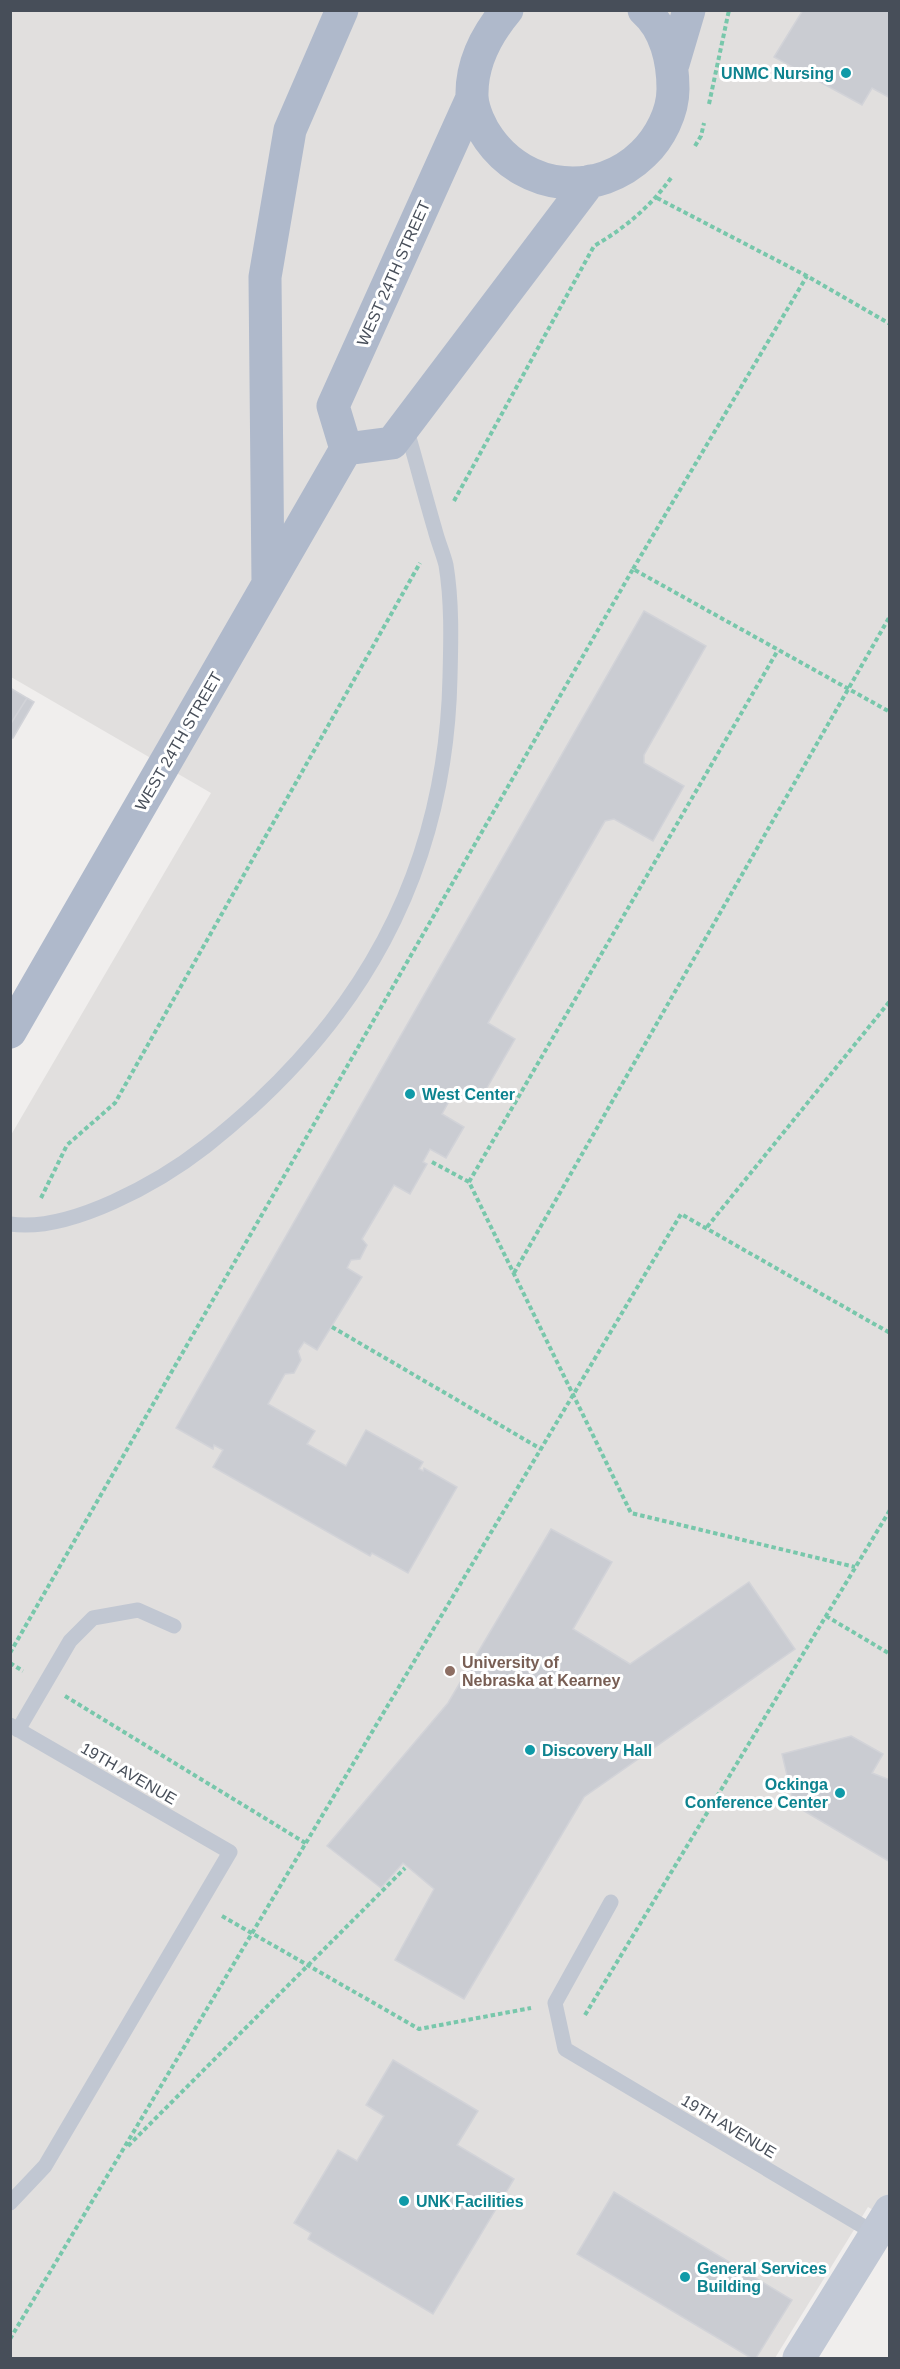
<svg xmlns="http://www.w3.org/2000/svg" width="900" height="2369" font-family="Helvetica,sans-serif">
  <style>
    .education { fill: #e1dfde }
    .building { fill: #caccd2; stroke: #d2d3d8; stroke-width: 1.5 }
    .lines { fill: none; stroke-linecap: round; stroke-linejoin: round }
    .path { stroke: #78c7ab; stroke-width: 4; stroke-dasharray: 4.5 3; stroke-linecap: butt }
    .lane { stroke: #c1c7d2; stroke-width: 15 }
    .secondary { stroke: #c1c8d5; stroke-width: 33 }
    .primary { stroke: #afb9cb; stroke-width: 33 }
    .culture-dot { fill: #0f9aa8; stroke: #fff; stroke-width: 2 }
    .education-dot { fill: #8d6e63; stroke: #fff; stroke-width: 2 }
    .labels { text-anchor: middle; stroke-width: 6; stroke-linejoin: round; paint-order: stroke }
    .culture-label { font-size: 16px; font-weight: bold; fill: #0d838f; stroke: #fff; text-anchor: start }
    .street-label { font-size: 16px; fill: #474e59; stroke: #fff }
    .education-label { font-size: 16px; font-weight: bold; fill: #785e54; stroke: #fff; text-anchor: start }
  </style>
  <rect width="100%" height="100%" fill="#f0eeed"/>
  <path class="education" d="M11 11H889V2219L868 2207 775 2358H11V1135L211 793 11 677Z"/>
  <path class="building" d="M803 10H890V98L872 88 862 105 774 57Z
    M644 611 706 646 644 755V763L684 786 653 841 614 819 605 821 488 1023 515 1039 480 1100 457 1087 442 1114 464 1127 446 1158 430 1149 423 1162 427 1164 410 1194 394 1185 362 1239 367 1245 360 1259 351 1260 347 1268 362 1277 317 1350 304 1342 298 1351 301 1360 294 1373 285 1374 268 1404 315 1431 307 1444 346 1466 366 1430 423 1462 419 1469 423 1471 424 1468 457 1487 408 1573 372 1553 370 1556 213 1467 223 1450 214 1445 213 1449 176 1428Z
    M10 688 27 698 10 725Z
    M27 698 34 702 13 738H10V725Z
    M551 1529 612 1562 573 1629 630 1664 749 1582 795 1649 584 1797 464 1999 395 1960 434 1889 403 1863 381 1888 327 1846 448 1703Z
    M851 1736 883 1754 872 1773 890 1780V1862L794 1805 782 1754Z
    M393 2060 478 2111 457 2145 514 2179 433 2314 308 2239 311 2233 294 2223 338 2150 357 2161 384 2116 366 2105Z
    M614 2192 792 2300 756 2358H751L577 2254Z"/>
  <g class="lines">
    <path class="path" d="M709 104 729 10
      M695 146 701 136 704 123
      M657 198 807 276 890 324
      M454 501 594 246C625 228 650 207 671 178
      M633 569 807 276
      M432 1162 469 1182 631 1513 855 1567
      M469 1182 778 650
      M41 1198 67 1145 115 1103 420 563
      M707 1227 890 1001
      M514 1273 890 616
      M332 1327 541 1449
      M826 1616 890 1654
      M10 1653 633 569 890 712
      M10 1663 23 1671
      M65 1696 307 1844
      M222 1916 419 2029 531 2008
      M585 2015 890 1510
      M128 2146 405 1868
      M10 2339 681 1214 890 1333"/>
    <path class="lane" d="M10 1224C70 1233 160 1182 206 1146 359 1026 446 874 450 677 451 640 452 601 446 565 443 553 438 542 435 530 425 496 416 461 406 427
      M10 1725 230 1852 45 2166 10 2203
      M18 1730 70 1641 93 1618 138 1610 174 1626
      M611 1902 555 2003 565 2049 876 2234"/>
    <path class="secondary" d="M799 2358 890 2211"/>
    <path class="primary" d="M507 10C486 35 471 64 472 97 473 111 481 128 489 139 526 191 598 198 643 154 660 138 673 112 673 89 673 61 666 29 644 10
      M673 64 689 10
      M346 449 392 443 590 181
      M268 583 265 277 290 130 342 10
      M10 1032 346 449 333 406 472 98"/>
  </g>
  <g class="culture-dot">
    <circle cx="846" cy="73" r="6"/>
    <circle cx="410" cy="1094" r="6"/>
    <circle cx="530" cy="1750" r="6"/>
    <circle cx="840" cy="1793" r="6"/>
    <circle cx="404" cy="2201" r="6"/>
    <circle cx="685" cy="2277" r="6"/>
  </g>
  <circle class="education-dot" cx="450" cy="1671" r="6"/>
  <g class="labels">
    <g class="culture-label">
      <text x="834" y="79" text-anchor="end">UNMC Nursing</text>
      <text x="422" y="1100">West Center</text>
      <text x="542" y="1756">Discovery Hall</text>
      <text x="828" y="1790" text-anchor="end">Ockinga<tspan x="828" dy="18">Conference Center</tspan></text>
      <text x="416" y="2207">UNK Facilities</text>
      <text x="697" y="2274">General Services<tspan x="697" dy="18">Building</tspan></text>
    </g>
    <g class="street-label">
      <text transform="translate(393 273) rotate(-66)" y="6">WEST 24TH STREET</text>
      <text transform="translate(178 741) rotate(-60)" y="6">WEST 24TH STREET</text>
      <text transform="translate(129 1773) rotate(30)" y="6">19TH AVENUE</text>
      <text transform="translate(729 2126) rotate(31)" y="6">19TH AVENUE</text>
    </g>
    <g class="education-label">
      <text x="462" y="1668">University of<tspan x="462" dy="18">Nebraska at Kearney</tspan></text>
    </g>
  </g>
  <rect width="900" height="2369" fill="none" stroke="#474e59" stroke-width="24"/>
</svg>
